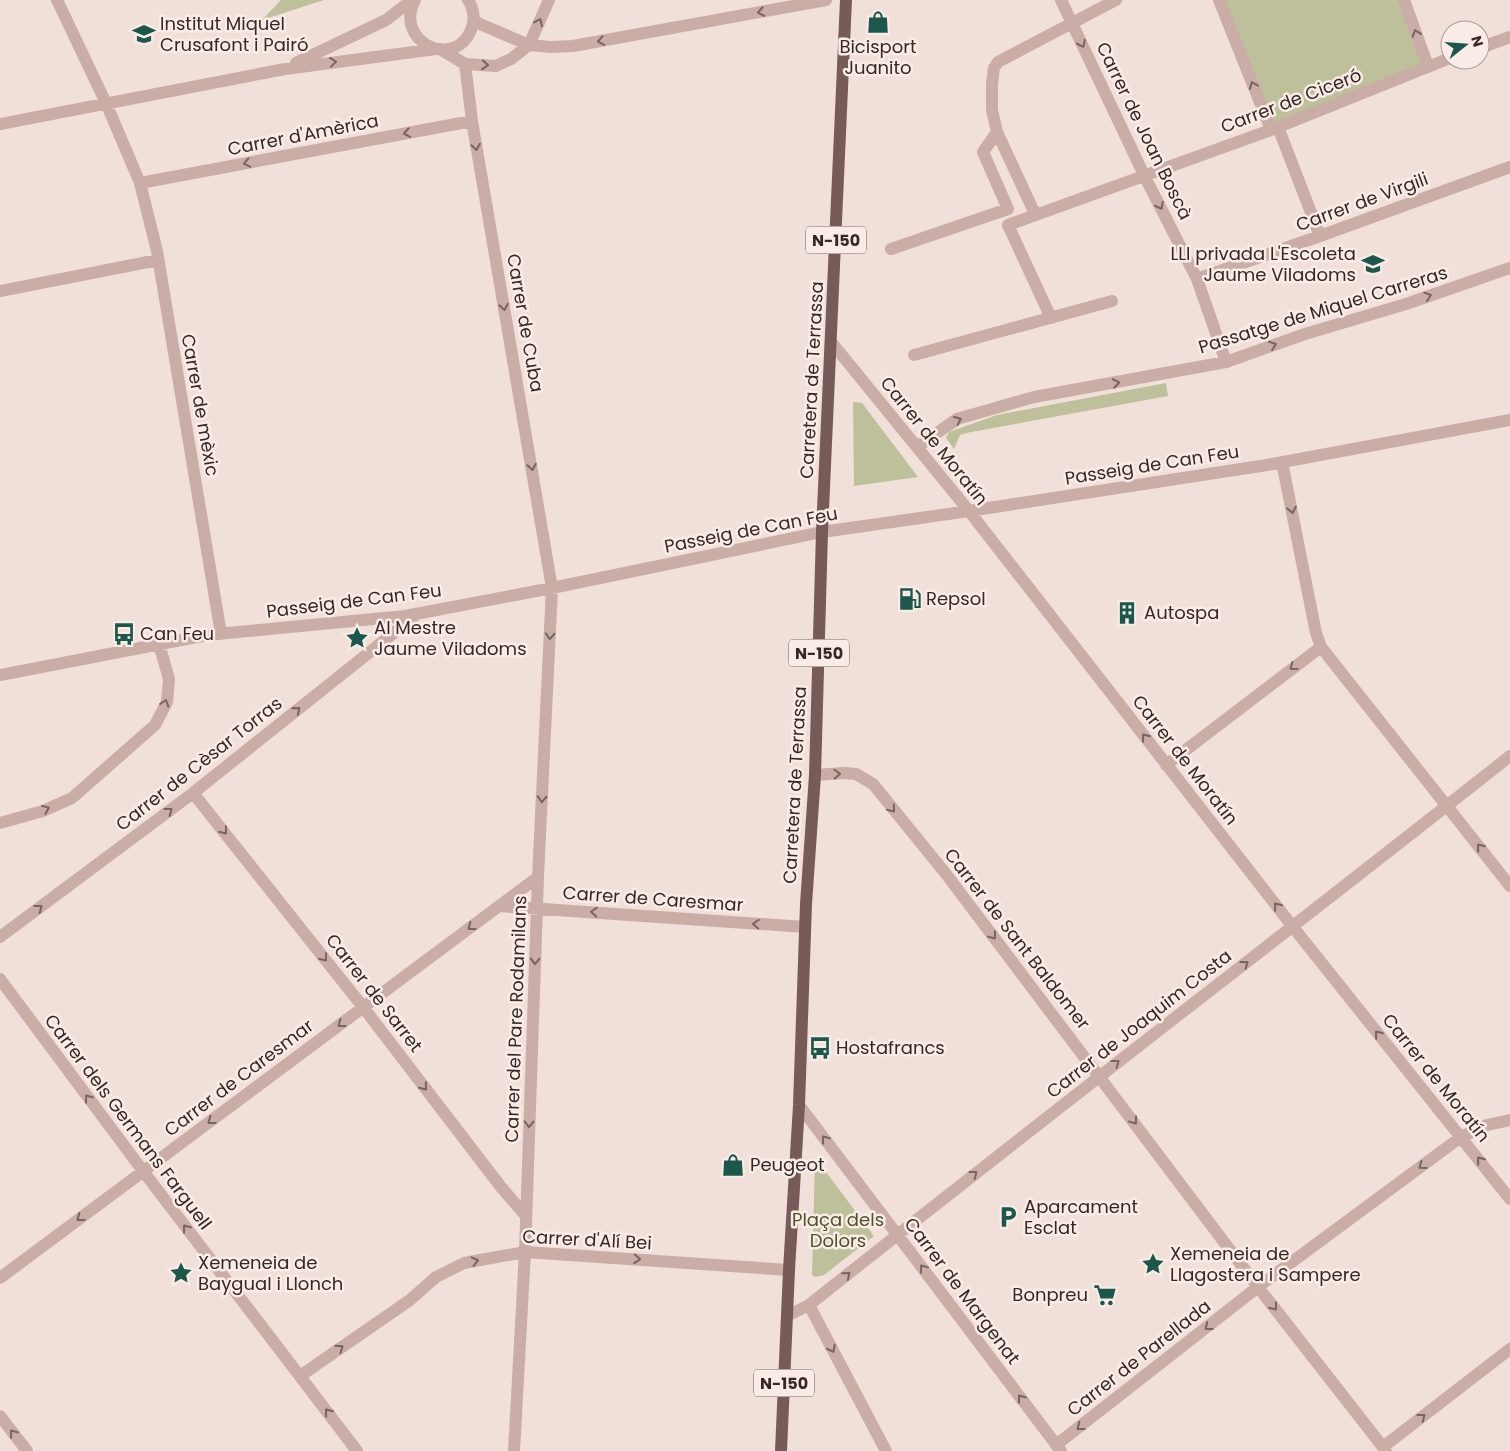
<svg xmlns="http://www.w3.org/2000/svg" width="1510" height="1451" font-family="Poppins,sans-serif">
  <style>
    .green { fill: #bdc09a }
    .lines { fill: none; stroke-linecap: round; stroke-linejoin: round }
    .minor { stroke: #c9ada6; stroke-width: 12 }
    .major { stroke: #775b58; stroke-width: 12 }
    .oneway { stroke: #786460 }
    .labels { text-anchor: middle; stroke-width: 5; stroke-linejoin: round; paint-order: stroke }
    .shield { fill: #f9ece6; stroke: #706360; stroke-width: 1 }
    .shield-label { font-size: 16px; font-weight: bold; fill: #352827 }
    .poi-label { font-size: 18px; fill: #352827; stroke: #f9ece6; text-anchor: start }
    .street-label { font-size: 18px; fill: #352827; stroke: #f9ece6 }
    .park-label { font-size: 18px; fill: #4e532a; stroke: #f9ece6 }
  </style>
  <rect width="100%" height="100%" fill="#f1e0d9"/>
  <path class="green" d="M281 0H324L262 20Z
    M1219 0H1404L1428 66 1271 130Z
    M1166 383 1168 396 966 433 960 435 954 449 946 438 949 432 997 415Z
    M853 402 862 403 918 477 854 486Z
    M817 1160 874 1236 824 1275 815 1277 812 1275 815 1161Z"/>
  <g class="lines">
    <path class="minor" d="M57 0 106 103 140 183 157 251 221 634
      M415 0C393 41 454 71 471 30 475 20 474 9 468 0
      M1061 0 1144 175 1197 279 1226 362
      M1219 0 1271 130
      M1404 0 1428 66
      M473 21 529 45 550 47 573 46 826 0
      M1480 48 1510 37
      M440 49 465 64 496 66 511 59 529 45 549 0
      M296 63 386 20 412 0
      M465 64 472 121 552 588 538 877 525 1252 514 1451
      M0 124 285 69 436 49
      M1278 127 1320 236
      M140 183 472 121
      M1035 214 997 132 992 110V84L994 68 998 62 1116 0
      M891 249 1008 209 983 152 997 132
      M1197 279 1320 236 1510 167
      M0 291 158 260
      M1051 318 1008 225 1271 130 1450 58
      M832 343 969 511 1293 927 1510 1199
      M914 355 1112 301
      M917 447 957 419 1034 397 1226 362 1305 334 1406 304 1510 268
      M1321 647 1510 886
      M0 675 207 635 405 616 552 588 822 532 969 511 1267 465 1510 420
      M1166 765 1321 647 1316 633 1282 462
      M815 775 844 773 856 774 873 784 946 874 1258 1287 1386 1451
      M193 793 363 1007 501 1187 526 1216
      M0 823 43 811 72 798 155 725 167 702 169 679 159 644
      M499 906 805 927
      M0 937 193 793 415 616
      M0 979 143 1171 357 1451
      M799 1105 1061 1451
      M0 1278 538 877
      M809 1305 886 1451
      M787 1316 809 1305C1041 1120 1277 940 1510 756
      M300 1376 410 1300 436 1277 464 1263 525 1252 789 1270
      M0 1416 27 1451
      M1056 1445 1258 1287 1461 1137 1487 1125 1510 1120
      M1383 1447 1510 1349"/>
    <path class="major" d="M781 1451 789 1270 799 1105 806 904 815 775 822 532 846 0"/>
  </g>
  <defs><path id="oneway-chevron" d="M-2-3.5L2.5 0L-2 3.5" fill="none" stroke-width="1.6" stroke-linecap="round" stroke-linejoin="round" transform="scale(1.25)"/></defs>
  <g class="oneway">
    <use href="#oneway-chevron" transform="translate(761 12) rotate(170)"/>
    <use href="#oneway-chevron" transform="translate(539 22) rotate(-65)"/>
    <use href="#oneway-chevron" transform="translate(1416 33) rotate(-110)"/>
    <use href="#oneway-chevron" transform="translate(601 41) rotate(170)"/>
    <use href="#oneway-chevron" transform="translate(1082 44) rotate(65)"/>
    <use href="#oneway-chevron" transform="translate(333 62) rotate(-7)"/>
    <use href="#oneway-chevron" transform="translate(485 65) rotate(5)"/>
    <use href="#oneway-chevron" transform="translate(1253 85) rotate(-112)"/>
    <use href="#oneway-chevron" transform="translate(407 133) rotate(169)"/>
    <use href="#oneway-chevron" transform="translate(476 147) rotate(80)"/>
    <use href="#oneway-chevron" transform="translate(247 163) rotate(169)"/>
    <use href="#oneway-chevron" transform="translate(1160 206) rotate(63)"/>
    <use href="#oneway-chevron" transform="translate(1428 296) rotate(-19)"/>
    <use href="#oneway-chevron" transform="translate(504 307) rotate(80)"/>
    <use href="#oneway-chevron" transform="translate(1273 345) rotate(-20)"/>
    <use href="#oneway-chevron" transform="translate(1116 383) rotate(-10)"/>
    <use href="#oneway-chevron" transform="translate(958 420) rotate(-25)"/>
    <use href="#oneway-chevron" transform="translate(532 467) rotate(80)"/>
    <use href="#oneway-chevron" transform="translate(1292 510) rotate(79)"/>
    <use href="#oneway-chevron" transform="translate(550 636) rotate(93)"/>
    <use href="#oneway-chevron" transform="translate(1293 667) rotate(144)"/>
    <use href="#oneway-chevron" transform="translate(165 703) rotate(-72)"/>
    <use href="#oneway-chevron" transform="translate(297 710) rotate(-39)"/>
    <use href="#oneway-chevron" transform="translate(1145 737) rotate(-128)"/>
    <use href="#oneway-chevron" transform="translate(837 774) rotate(-3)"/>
    <use href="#oneway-chevron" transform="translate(542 799) rotate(93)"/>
    <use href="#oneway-chevron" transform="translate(46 809) rotate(-22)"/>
    <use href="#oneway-chevron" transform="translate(892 809) rotate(51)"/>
    <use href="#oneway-chevron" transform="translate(169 811) rotate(-37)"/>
    <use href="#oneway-chevron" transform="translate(224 831) rotate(52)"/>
    <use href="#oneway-chevron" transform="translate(1480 847) rotate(-128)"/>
    <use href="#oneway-chevron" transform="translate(1277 906) rotate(-128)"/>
    <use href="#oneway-chevron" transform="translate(39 908) rotate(-37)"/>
    <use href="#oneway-chevron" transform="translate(594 912) rotate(-176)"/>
    <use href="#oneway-chevron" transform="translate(756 924) rotate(-176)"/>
    <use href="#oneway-chevron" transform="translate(471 927) rotate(143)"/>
    <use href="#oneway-chevron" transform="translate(993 936) rotate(53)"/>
    <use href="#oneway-chevron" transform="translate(324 958) rotate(52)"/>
    <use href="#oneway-chevron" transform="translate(535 961) rotate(92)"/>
    <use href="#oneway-chevron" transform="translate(1245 964) rotate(-37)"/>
    <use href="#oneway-chevron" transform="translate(341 1024) rotate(143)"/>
    <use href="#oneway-chevron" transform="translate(1378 1034) rotate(-129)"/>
    <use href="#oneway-chevron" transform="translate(1116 1063) rotate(-37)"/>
    <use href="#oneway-chevron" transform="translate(424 1087) rotate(52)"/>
    <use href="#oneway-chevron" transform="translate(88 1098) rotate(-127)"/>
    <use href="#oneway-chevron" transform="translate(211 1121) rotate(143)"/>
    <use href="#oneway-chevron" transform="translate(1134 1121) rotate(53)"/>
    <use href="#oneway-chevron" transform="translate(529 1124) rotate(92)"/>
    <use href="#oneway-chevron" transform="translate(825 1139) rotate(-127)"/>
    <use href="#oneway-chevron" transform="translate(1480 1160) rotate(-129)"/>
    <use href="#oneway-chevron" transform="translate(1422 1166) rotate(144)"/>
    <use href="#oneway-chevron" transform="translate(974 1174) rotate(-38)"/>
    <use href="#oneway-chevron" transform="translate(80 1218) rotate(143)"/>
    <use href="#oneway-chevron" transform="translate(186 1228) rotate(-127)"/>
    <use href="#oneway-chevron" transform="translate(637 1259) rotate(4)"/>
    <use href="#oneway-chevron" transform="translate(475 1261) rotate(-14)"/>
    <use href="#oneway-chevron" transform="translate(923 1268) rotate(-127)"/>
    <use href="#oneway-chevron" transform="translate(847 1275) rotate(-39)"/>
    <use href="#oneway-chevron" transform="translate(1274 1307) rotate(52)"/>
    <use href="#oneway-chevron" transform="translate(1208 1327) rotate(142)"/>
    <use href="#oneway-chevron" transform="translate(340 1348) rotate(-35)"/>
    <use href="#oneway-chevron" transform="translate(832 1349) rotate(62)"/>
    <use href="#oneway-chevron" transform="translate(1021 1398) rotate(-127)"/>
    <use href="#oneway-chevron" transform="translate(328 1412) rotate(-128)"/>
    <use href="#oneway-chevron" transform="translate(1422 1417) rotate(-38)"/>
    <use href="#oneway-chevron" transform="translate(1080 1427) rotate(142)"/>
    <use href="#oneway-chevron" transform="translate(13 1433) rotate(-127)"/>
  </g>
  <defs>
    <symbol id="shop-bare" viewBox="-9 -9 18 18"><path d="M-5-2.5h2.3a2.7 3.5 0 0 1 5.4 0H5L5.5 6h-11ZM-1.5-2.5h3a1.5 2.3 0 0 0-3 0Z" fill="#1c574c" stroke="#f9ece6" stroke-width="2.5" paint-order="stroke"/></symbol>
    <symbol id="school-bare" viewBox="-9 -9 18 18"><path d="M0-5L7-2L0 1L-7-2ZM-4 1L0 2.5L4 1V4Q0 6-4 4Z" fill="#1c574c" stroke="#f9ece6" stroke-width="2.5" paint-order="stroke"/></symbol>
    <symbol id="fuel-bare" viewBox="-9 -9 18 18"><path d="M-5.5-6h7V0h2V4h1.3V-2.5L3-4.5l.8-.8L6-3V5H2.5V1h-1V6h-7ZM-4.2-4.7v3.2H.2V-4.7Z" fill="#1c574c" stroke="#f9ece6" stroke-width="2.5" paint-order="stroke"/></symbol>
    <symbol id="building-bare" viewBox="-9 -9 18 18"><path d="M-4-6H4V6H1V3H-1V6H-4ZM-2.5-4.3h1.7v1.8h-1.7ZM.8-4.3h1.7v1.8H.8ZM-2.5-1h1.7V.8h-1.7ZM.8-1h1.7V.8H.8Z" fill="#1c574c" stroke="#f9ece6" stroke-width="2.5" paint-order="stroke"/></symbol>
    <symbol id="bus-bare" viewBox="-9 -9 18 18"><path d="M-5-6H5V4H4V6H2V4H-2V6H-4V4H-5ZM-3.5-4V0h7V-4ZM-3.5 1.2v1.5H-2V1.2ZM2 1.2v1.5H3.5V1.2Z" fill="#1c574c" stroke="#f9ece6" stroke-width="2.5" paint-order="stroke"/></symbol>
    <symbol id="sight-bare" viewBox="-9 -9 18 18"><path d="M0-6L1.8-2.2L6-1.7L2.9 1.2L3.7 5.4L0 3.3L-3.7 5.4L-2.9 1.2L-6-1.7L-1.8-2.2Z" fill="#1c574c" stroke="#f9ece6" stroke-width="2.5" paint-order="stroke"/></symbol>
    <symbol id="parking-bare" viewBox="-9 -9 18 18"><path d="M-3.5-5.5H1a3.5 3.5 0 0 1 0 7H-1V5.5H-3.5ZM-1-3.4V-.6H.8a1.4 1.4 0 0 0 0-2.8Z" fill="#1c574c" stroke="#f9ece6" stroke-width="2.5" paint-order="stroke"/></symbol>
    <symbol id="supermarket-bare" viewBox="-9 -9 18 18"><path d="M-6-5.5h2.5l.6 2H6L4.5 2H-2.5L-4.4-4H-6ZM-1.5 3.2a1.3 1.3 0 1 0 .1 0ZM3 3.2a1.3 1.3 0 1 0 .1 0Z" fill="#1c574c" stroke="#f9ece6" stroke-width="2.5" paint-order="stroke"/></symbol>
  </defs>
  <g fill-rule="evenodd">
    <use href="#shop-bare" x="862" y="6" width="32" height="32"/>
    <use href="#school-bare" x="128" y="18" width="32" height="32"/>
    <use href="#school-bare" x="1357" y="248" width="32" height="32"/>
    <use href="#fuel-bare" x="894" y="583" width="32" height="32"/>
    <use href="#building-bare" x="1111" y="597" width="32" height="32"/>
    <use href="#bus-bare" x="108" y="618" width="32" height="32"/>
    <use href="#sight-bare" x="341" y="622" width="32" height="32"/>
    <use href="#bus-bare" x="804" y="1032" width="32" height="32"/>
    <use href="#shop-bare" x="717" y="1149" width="32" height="32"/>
    <use href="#parking-bare" x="992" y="1201" width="32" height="32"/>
    <use href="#sight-bare" x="1137" y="1248" width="32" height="32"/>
    <use href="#sight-bare" x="165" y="1257" width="32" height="32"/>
    <use href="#supermarket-bare" x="1089" y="1279" width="32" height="32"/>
  </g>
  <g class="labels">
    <g class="shield">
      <rect x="806" y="226.5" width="60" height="27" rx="4"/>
      <rect x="789" y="639.5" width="60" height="27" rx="4"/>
      <rect x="754" y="1369.5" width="60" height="27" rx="4"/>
    </g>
    <g class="shield-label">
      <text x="836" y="246">N-150</text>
      <text x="819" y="659">N-150</text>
      <text x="784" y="1389">N-150</text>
    </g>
    <g class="poi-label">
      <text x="160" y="30">Institut Miquel<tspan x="160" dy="21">Crusafont i Pairó</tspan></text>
      <text x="878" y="53" text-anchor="middle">Bicisport<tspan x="878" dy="21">Juanito</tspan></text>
      <text x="1356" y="260" text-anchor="end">LLI privada L'Escoleta<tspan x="1356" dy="21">Jaume Viladoms</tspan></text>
      <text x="926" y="605">Repsol</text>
      <text x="1144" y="619">Autospa</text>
      <text x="374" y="634">Al Mestre<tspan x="374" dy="21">Jaume Viladoms</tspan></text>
      <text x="140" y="640">Can Feu</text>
      <text x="836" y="1054">Hostafrancs</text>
      <text x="750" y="1171">Peugeot</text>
      <text x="1024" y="1213">Aparcament<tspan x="1024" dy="21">Esclat</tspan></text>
      <text x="1170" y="1260">Xemeneia de<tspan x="1170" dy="21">Llagostera i Sampere</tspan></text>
      <text x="198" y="1269">Xemeneia de<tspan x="198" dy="21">Baygual i Llonch</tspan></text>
      <text x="1088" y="1301" text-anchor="end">Bonpreu</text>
    </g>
    <g class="street-label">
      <text transform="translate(1291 101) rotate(-21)" y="6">Carrer de Ciceró</text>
      <text transform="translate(1144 131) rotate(64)" y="6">Carrer de Joan Boscà</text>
      <text transform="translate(303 135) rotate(-11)" y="6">Carrer d'Amèrica</text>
      <text transform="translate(1362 202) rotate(-20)" y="6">Carrer de Virgili</text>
      <text transform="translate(1323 310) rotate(-17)" y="6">Passatge de Miquel Carreras</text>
      <text transform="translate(525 323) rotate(80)" y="6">Carrer de Cuba</text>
      <text transform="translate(812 380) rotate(-87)" y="6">Carretera de Terrassa</text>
      <text transform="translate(200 405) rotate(80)" y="6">Carrer de mèxic</text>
      <text transform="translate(934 441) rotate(51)" y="6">Carrer de Moratín</text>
      <text transform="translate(1152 465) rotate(-9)" y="6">Passeig de Can Feu</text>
      <text transform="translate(751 530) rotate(-11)" y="6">Passeig de Can Feu</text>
      <text transform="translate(354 601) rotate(-7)" y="6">Passeig de Can Feu</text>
      <text transform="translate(1185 760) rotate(52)" y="6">Carrer de Moratín</text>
      <text transform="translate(199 764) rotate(-38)" y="6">Carrer de Cèsar Torras</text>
      <text transform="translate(795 785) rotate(-87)" y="6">Carretera de Terrassa</text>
      <text transform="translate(653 899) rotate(4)" y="6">Carrer de Caresmar</text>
      <text transform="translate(1017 939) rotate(52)" y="6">Carrer de Sant Baldomer</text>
      <text transform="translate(374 993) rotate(52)" y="6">Carrer de Sarret</text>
      <text transform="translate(516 1019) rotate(-88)" y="6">Carrer del Pare Rodamilans</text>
      <text transform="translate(1139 1024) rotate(-38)" y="6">Carrer de Joaquim Costa</text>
      <text transform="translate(239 1078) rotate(-37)" y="6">Carrer de Caresmar</text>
      <text transform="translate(1436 1078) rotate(51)" y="6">Carrer de Moratín</text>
      <text transform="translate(128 1122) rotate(53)" y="6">Carrer dels Germans Farguell</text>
      <text transform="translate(587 1240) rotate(3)" y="6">Carrer d'Alí Bei</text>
      <text transform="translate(962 1291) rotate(53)" y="6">Carrer de Margenat</text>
      <text transform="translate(1139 1358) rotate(-38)" y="6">Carrer de Parellada</text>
    </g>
    <g class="park-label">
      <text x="838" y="1226">Plaça dels<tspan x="838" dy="21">Dolors</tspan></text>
    </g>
  </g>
  <g transform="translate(1465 45) rotate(73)"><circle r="24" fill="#f9ece6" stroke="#ab9e9a"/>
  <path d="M0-4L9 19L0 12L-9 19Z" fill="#1c574c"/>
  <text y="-8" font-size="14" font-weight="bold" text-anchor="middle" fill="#352827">N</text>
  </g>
</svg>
